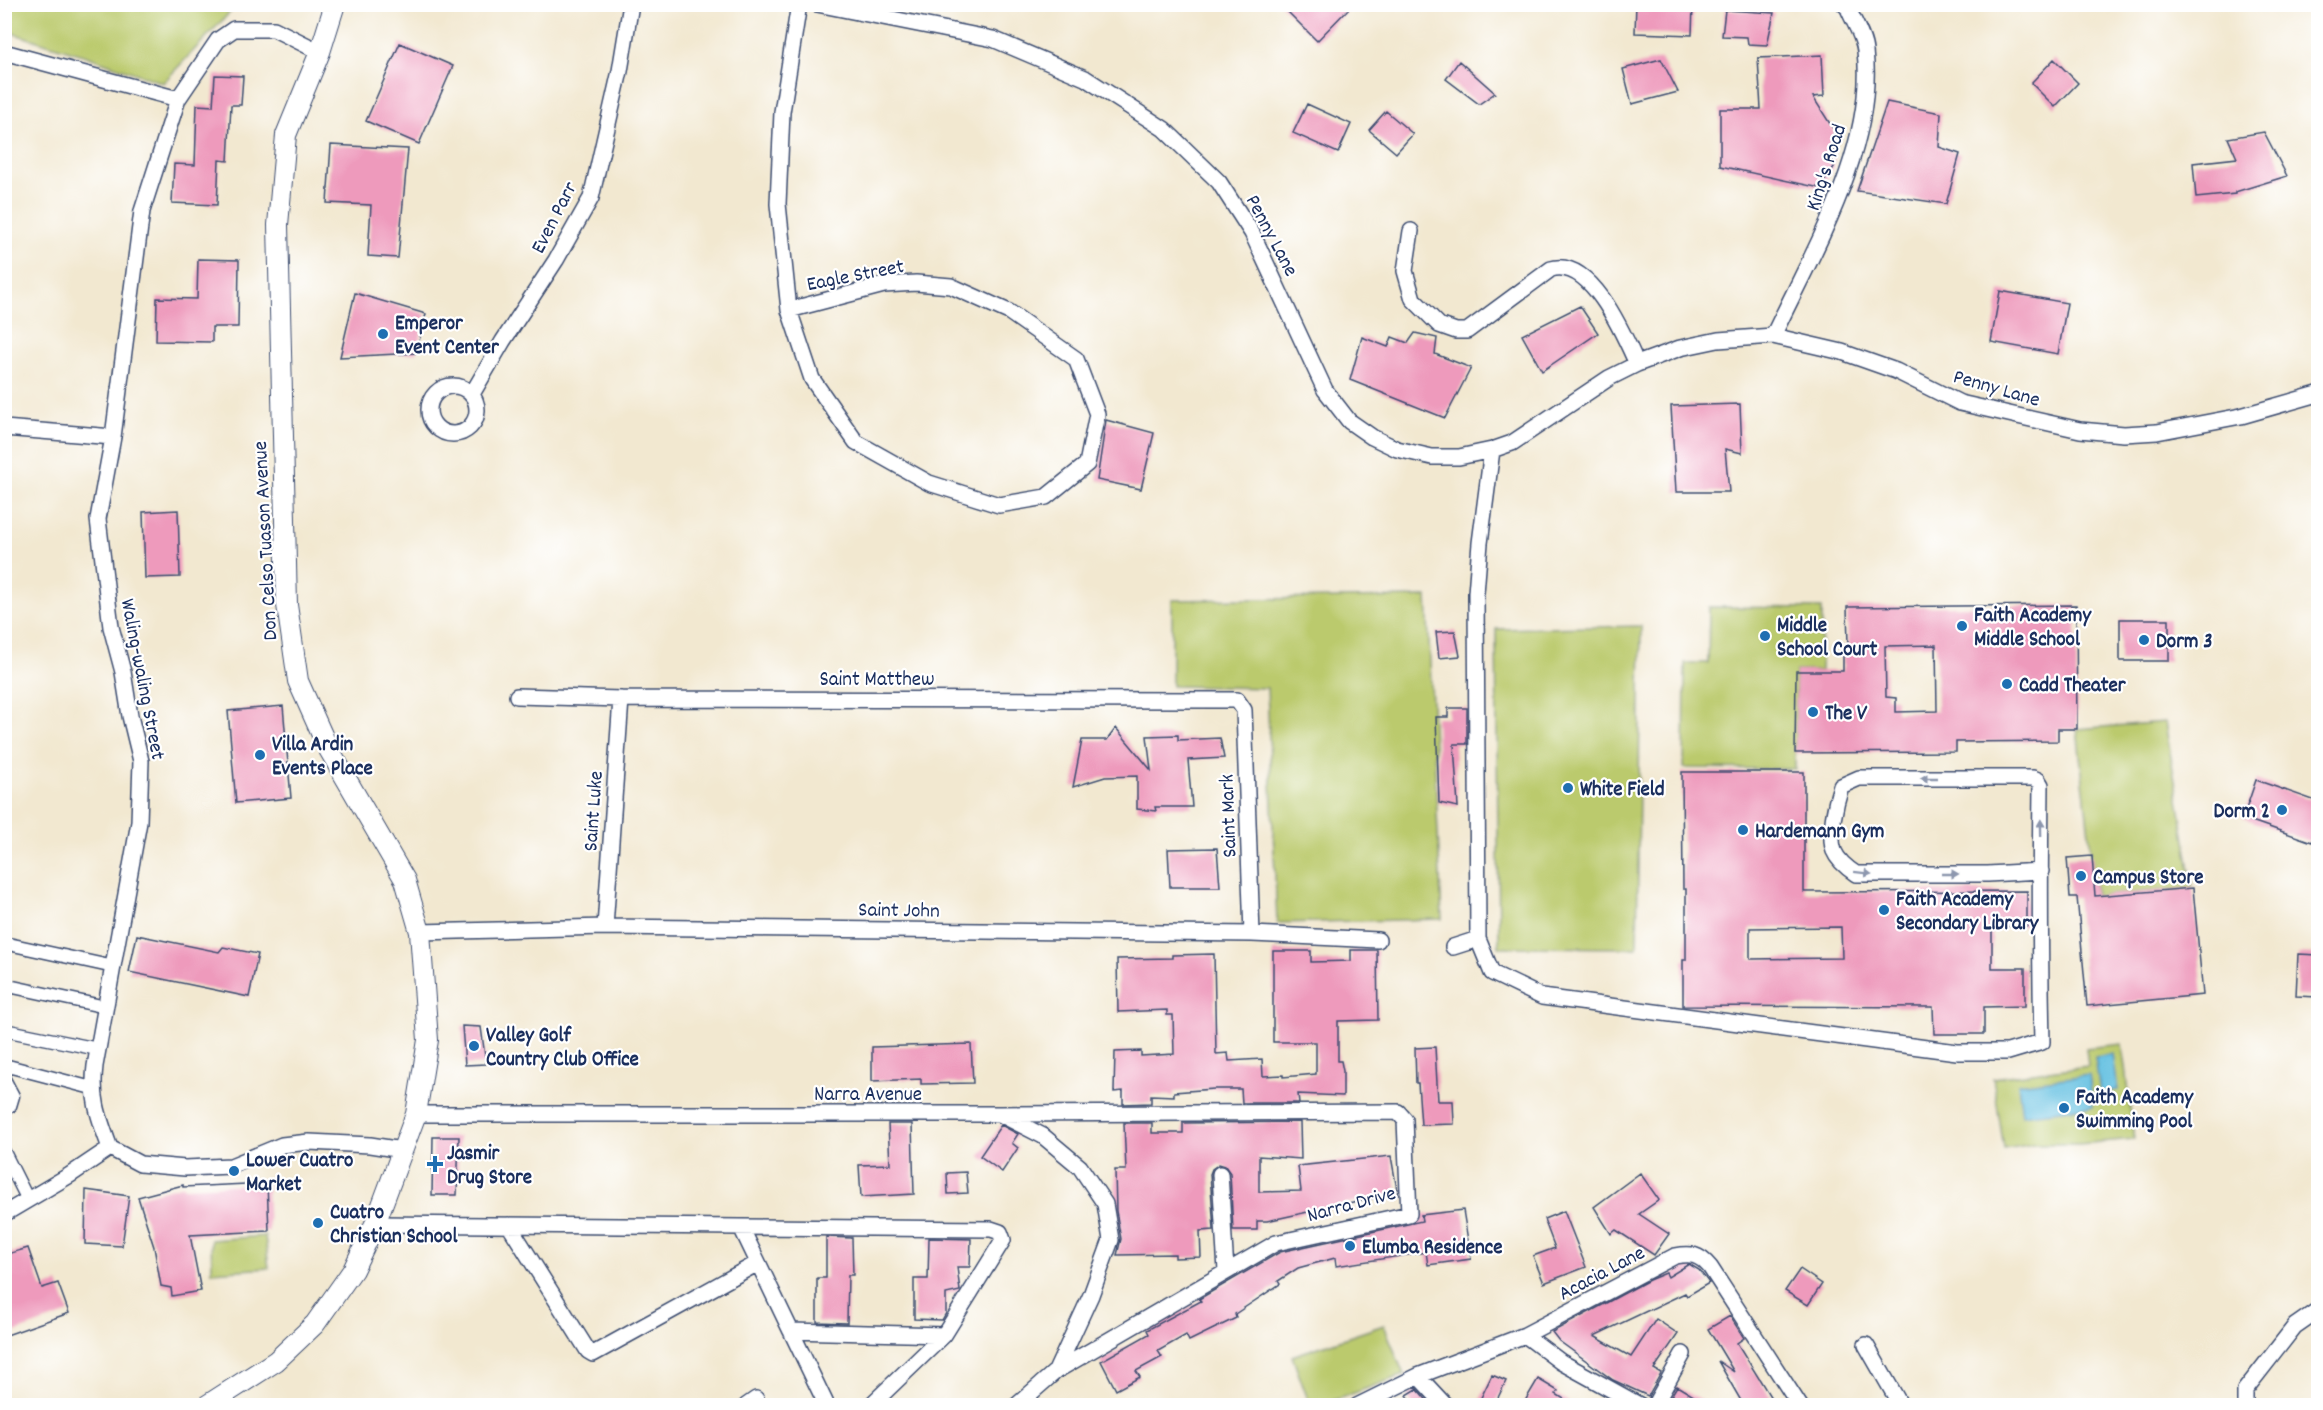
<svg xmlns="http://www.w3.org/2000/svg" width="2323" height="1410" font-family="Dekko,sans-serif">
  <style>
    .green { fill: #bbca6d; stroke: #6b7c66; stroke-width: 1.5 }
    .water { fill: #63c0e1; stroke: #3f78a0; stroke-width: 1.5 }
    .building { fill: #ee9abc; fill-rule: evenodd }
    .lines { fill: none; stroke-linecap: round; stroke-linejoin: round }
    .pedestrian-casing { stroke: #3b4b6f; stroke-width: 15 }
    .minor-casing { stroke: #3b4b6f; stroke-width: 18 }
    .tertiary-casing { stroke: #3b4b6f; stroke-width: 22 }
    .pedestrian { stroke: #fff; stroke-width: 12 }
    .minor { stroke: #fff; stroke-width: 15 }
    .tertiary { stroke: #fff; stroke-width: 20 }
    .oneway { fill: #8d97ae }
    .poi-dot { fill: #1f6fb2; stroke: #fff; stroke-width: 2 }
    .labels { text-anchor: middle; stroke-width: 4.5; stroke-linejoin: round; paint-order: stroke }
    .street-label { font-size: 21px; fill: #1b2f5e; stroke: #fff }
    .poi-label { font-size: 21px; font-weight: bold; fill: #1b2f5e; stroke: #fff; text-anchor: start }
  </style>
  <rect width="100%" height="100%" fill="#fff"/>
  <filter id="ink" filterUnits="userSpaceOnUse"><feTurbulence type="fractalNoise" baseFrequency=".0167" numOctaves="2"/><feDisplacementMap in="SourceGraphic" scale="12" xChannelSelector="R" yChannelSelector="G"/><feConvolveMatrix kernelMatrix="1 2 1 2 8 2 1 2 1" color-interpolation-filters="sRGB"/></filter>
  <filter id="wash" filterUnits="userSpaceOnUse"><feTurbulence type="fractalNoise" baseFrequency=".008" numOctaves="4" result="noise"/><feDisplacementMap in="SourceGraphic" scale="24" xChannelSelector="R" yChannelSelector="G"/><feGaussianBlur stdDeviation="1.35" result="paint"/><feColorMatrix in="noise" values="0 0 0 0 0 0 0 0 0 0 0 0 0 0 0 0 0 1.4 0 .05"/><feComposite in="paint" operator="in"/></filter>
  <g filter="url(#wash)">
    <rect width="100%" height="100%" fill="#f2e8d0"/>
    <path class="green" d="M5 4H237V5L163 83 86 56 5 31Z
      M1427 597 1442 919 1277 923 1267 688 1172 686V600Z
      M1709 607 1822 608 1821 671H1796L1795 769 1684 768 1685 663H1708Z
      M1641 626 1637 948 1499 947 1496 629Z
      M2165 722 2193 888 2096 896 2077 729Z
      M2122 1044 2134 1139 2079 1144H2034L2004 1149 1993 1078 2088 1066 2086 1048Z
      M265 1236 269 1268 212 1272 211 1240Z
      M1384 1325 1404 1375 1321 1405H1310L1292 1356Z"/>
    <path class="water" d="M2113 1054 2118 1090 2100 1092 2095 1057Z
      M2089 1075 2093 1106 2022 1115 2018 1084Z"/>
    <g id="blocks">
      <path class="building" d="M1280 4H1353L1317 41Z
        M1636 4H1693L1692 35 1635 33Z
        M1725 10 1774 13 1767 45 1748 44 1747 37 1722 36Z
        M400 43 453 66 419 144 366 121Z
        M1822 55 1824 96 1813 97 1834 130V167L1820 188 1720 166V109H1761L1758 58Z
        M1661 59 1678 92 1632 104 1623 69Z
        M2054 59 2078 83 2055 107 2031 83Z
        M1459 61 1495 93 1479 104 1446 79Z
        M215 75 243 76 241 105H231L228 161 219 160 217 205 172 203 174 164 195 165 197 105 213 106Z
        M1887 102 1941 113 1939 147 1960 154 1946 204 1857 191Z
        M1307 104 1351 124 1338 153 1293 133Z
        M1386 111 1413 134 1396 153 1369 130Z
        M2264 132 2287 176 2235 192V194L2196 198 2193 163 2237 158 2228 138Z
        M331 145 408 149 398 258 368 256 371 205 327 203Z
        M198 259 239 260 238 327H212V342L156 341 157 298 197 299Z
        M2000 291 2067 303 2058 354 1991 342Z
        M355 293 426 314 416 353 340 357Z
        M1580 306 1598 333 1542 371 1522 335Z
        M1415 333 1437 338 1435 354 1471 368 1445 418 1350 380 1362 337 1388 347 1392 337 1408 343Z
        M1740 404 1742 453 1725 449 1729 492H1676L1671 406Z
        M1106 420 1154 433 1141 489 1097 480Z
        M178 510 180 577 145 578 143 512Z
        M2076 605 2077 729H2058V741L1956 742V752L1795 753 1796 671H1843V647L1848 646 1847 607ZM1936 645 1937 711 1896 712V698L1886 697 1885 646Z
        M2120 619H2169V661H2120Z
        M1455 631 1460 656 1439 658 1436 632Z
        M283 706 291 798 236 803 228 711Z
        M1448 708H1467V744H1454L1458 807 1439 803 1436 717H1448Z
        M1116 728 1151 770 1147 736 1178 735V740L1220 738 1224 758 1188 760 1192 807H1155L1156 811 1137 809V776L1105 777 1073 787 1082 740H1107Z
        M1682 772H1804V892L2027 891V926L1992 927V968H2025V1006L1984 1007V1034H1934L1933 1007 1683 1006V960H1686V889H1683ZM1841 927 1842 958 1750 959V928Z
        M2256 780 2319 802V824L2312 842 2243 818Z
        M1217 848 1220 887H1170L1168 849Z
        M2092 856 2095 896 2193 888 2203 995 2087 1006 2077 897H2070L2067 858Z
        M137 935 219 952 223 947 258 954 249 997 129 972Z
        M1351 950H1377L1378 1020 1338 1021V1061H1341L1343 1071V1096L1298 1094 1299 1103H1242L1241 1089H1214L1174 1092V1096L1151 1095V1103L1123 1104V1091L1114 1092 1115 1052 1141 1051V1056L1174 1054 1173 1015H1167V1010L1118 1012 1117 959 1172 958V955L1214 954 1216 1054 1228 1053 1229 1061 1262 1059 1263 1076 1283 1075V1077L1316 1074V1042H1273V951H1311V962L1351 961Z
        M2298 954 2319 955V997L2296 996Z
        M462 1026 481 1027 486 1064 465 1065Z
        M971 1044 973 1083 921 1084V1079L872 1081V1047Z
        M1435 1047 1438 1101H1453L1454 1124 1421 1125 1418 1083H1416L1415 1048Z
        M1300 1122 1301 1159 1259 1156V1192L1301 1191 1298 1166 1391 1156 1398 1195 1362 1200 1267 1221H1257V1230H1233L1230 1173 1225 1166 1219 1164 1212 1169 1210 1174 1214 1230 1200 1231 1201 1257 1175 1258V1254L1117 1255 1121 1239 1116 1211 1115 1170H1126L1124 1123H1152V1133H1183V1123Z
        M888 1124H912L914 1194 861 1197 859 1165 890 1164Z
        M1001 1125 1018 1134 1012 1143 1018 1148 1002 1172 980 1156Z
        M433 1137H459L457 1195H432Z
        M966 1172 968 1193 948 1194 947 1173Z
        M1640 1173 1659 1200 1639 1214 1669 1234 1654 1255 1616 1230 1611 1234 1594 1207Z
        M267 1183 269 1231 190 1235 201 1291 172 1296 171 1288 161 1286 154 1247 138 1197 183 1185V1187Z
        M86 1190 129 1196 122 1246 85 1244Z
        M1463 1210 1471 1259 1428 1265 1426 1252 1336 1266 1335 1258 1298 1268 1278 1281 1280 1284 1235 1314 1236 1318 1189 1341 1186 1335 1158 1351 1162 1357 1136 1371 1140 1377 1116 1390 1101 1361 1149 1334 1147 1330 1201 1301 1199 1299 1280 1252 1422 1221 1421 1215Z
        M1564 1211 1586 1267 1544 1283 1533 1256 1555 1248 1544 1219Z
        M826 1237 852 1238 853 1275H848L847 1323 817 1322V1278H826Z
        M929 1238 971 1239 970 1267H957L960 1291 946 1294V1313L942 1320 914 1319V1279H928Z
        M28 1248 42 1288 58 1283 69 1313 4 1336V1255Z
        M1689 1264 1699 1270 1709 1283 1687 1296 1685 1293 1594 1336 1631 1357 1656 1319 1678 1334 1654 1369 1661 1373 1648 1396 1613 1380 1559 1341 1552 1332 1649 1280 1666 1273 1668 1277Z
        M1800 1269 1822 1284 1808 1305 1785 1291Z
        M1730 1316 1744 1338 1737 1343 1776 1406H1744L1718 1361 1734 1372 1708 1329Z
        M1492 1375 1506 1381 1494 1406H1477Z
        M1538 1379 1558 1391 1556 1394 1575 1406H1522Z
        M1677 1386 1710 1406H1665Z
        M1417 1389 1432 1406H1414L1407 1395Z"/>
    </g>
  </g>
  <g filter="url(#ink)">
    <use href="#blocks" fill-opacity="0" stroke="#3b4b6f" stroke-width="1.5"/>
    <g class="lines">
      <defs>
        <path id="pedestrian" d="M4 943 114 967
          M4 985 106 1007
          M4 1030 98 1049
          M4 1065 92 1088
          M4 1079 13 1096 10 1106 4 1108
          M4 1152 28 1200"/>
        <path id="minor" d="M817 4 993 39 1085 78 1164 129 1219 182 1252 233 1325 390 1349 421 1372 437 1397 449 1432 457H1459L1492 450 1512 443 1609 378 1637 364 1680 348 1718 340 1773 336 1842 352 1896 371 1960 403 2080 430 2124 434 2157 432 2241 416 2318 394
          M4 52 178 99 218 40 234 29H274L320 52
          M178 99 142 211 113 437 98 519 111 627 123 672 130 716 141 761 139 822 95 1066C91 1098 99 1118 110 1148L140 1164 185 1168 231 1166 282 1145 309 1142 370 1145 402 1150
          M1411 231 1405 271 1413 299 1439 325 1456 331H1467L1551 269C1591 257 1624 335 1637 364
          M789 310 884 285 916 283 951 286 1009 312 1076 359 1097 414 1087 464 1046 497 999 505 929 483 856 442 812 379 789 310 778 204 782 112 799 4
          M1773 336C1813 251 1876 147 1865 51 1864 37 1853 21 1848 8L1844 4
          M429 410a24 24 0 1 1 48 0a24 24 0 1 1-48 0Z
          M472 394 503 341 556 260 591 198 620 71 631 4
          M4 428 113 437
          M1492 450 1480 543 1476 593 1478 939 1492 973 1542 997 1957 1052H2008L2042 1042C2040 956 2040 871 2041 785L2038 780 2033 778H1859L1841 786C1836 802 1828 834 1834 851 1838 861 1847 868 1856 874H1988L2041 871
          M517 696 621 699 1237 700 1244 710 1252 934
          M605 927 621 699
          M420 932 605 927 1252 934 1378 940
          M1453 947 1478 939
          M416 1114H1000L1043 1136 1080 1167 1105 1204 1111 1240 1091 1295 1056 1371
          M1000 1114 1398 1112 1405 1120 1409 1214 1276 1243 1056 1371 1016 1406
          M1220 1174 1226 1271
          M4 1214 70 1175 110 1148
          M375 1224 991 1229 1000 1232 1003 1240 944 1335
          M509 1225 588 1351 593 1354 758 1263
          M741 1227 827 1406
          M791 1331 944 1335 870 1406
          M1525 1335 1561 1362 1641 1406
          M1866 1345 1901 1406
          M1418 1376 1446 1406
          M746 1406 756 1399
          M1357 1406 1418 1376 1525 1335 1675 1256C1691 1253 1699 1254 1710 1267L1800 1406
          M1654 1406 1683 1354
          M2245 1406V1390L2295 1326 2318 1310"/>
        <path id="tertiary" d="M206 1406 276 1361 315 1324 353 1270 375 1224 416 1114 428 1040 420 932 405 880 327 746 298 681 287 605 278 225 286 135 320 52 335 4"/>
      </defs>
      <use href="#pedestrian" class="pedestrian-casing"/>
      <use href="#minor" class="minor-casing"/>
      <use href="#tertiary" class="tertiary-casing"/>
      <use href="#pedestrian" class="pedestrian"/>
      <use href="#minor" class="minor"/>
      <use href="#tertiary" class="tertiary"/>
    </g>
    <defs><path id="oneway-solid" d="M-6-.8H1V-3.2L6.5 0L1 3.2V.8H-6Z" transform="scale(1.5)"/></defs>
    <g class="oneway">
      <use href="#oneway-solid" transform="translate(1929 778) rotate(-180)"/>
      <use href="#oneway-solid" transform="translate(2041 828) rotate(-91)"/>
      <use href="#oneway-solid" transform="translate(1863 873) rotate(7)"/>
      <use href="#oneway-solid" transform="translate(1950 874)"/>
    </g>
  </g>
  <g class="poi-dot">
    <circle cx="383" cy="334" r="6"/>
    <circle cx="1962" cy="626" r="6"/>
    <circle cx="1765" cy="636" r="6"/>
    <circle cx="2144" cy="640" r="6"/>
    <circle cx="2007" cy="684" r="6"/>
    <circle cx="1813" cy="712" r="6"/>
    <circle cx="260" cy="755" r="6"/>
    <circle cx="1568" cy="788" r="6"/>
    <circle cx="2282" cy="810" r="6"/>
    <circle cx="1743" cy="830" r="6"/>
    <circle cx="2081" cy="876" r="6"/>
    <circle cx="1884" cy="910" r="6"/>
    <circle cx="474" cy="1046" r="6"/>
    <circle cx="2064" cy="1108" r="6"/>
    <path d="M432 1155h6v6h6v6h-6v6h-6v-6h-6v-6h6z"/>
    <circle cx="234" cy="1171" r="6"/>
    <circle cx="318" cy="1223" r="6"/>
    <circle cx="1350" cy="1246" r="6"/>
  </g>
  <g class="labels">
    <g class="street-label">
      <text transform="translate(1825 167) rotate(-72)" y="7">King's Road</text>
      <text transform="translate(553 217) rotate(-63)" y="7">Even Parr</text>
      <text transform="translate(1273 235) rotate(62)" y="7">Penny Lane</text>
      <text transform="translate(855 274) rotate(-11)" y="7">Eagle Street</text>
      <text transform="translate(1997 387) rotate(16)" y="7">Penny Lane</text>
      <text transform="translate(264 541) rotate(-93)" y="7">Don Celso Tuason Avenue</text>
      <text x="877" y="685">Saint Matthew</text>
      <text transform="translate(144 679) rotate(79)" y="7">Waling-waling Street</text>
      <text transform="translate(592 811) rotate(-86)" y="7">Saint Luke</text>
      <text transform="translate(1227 816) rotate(-92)" y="7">Saint Mark</text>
      <text transform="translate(899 909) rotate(1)" y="7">Saint John</text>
      <text x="868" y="1100">Narra Avenue</text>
      <text transform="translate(1351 1203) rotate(-15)" y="7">Narra Drive</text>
      <text transform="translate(1601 1272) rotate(-28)" y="7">Acacia Lane</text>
    </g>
    <g class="poi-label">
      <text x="395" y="329">Emperor<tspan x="395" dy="24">Event Center</tspan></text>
      <text x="1974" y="621">Faith Academy<tspan x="1974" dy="24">Middle School</tspan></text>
      <text x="1777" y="631">Middle<tspan x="1777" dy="24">School Court</tspan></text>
      <text x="2156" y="647">Dorm 3</text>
      <text x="2019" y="691">Cadd Theater</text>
      <text x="1825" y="719">The V</text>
      <text x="272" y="750">Villa Ardin<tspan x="272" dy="24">Events Place</tspan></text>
      <text x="1580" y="795">White Field</text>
      <text x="2270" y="817" text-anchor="end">Dorm 2</text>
      <text x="1755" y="837">Hardemann Gym</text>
      <text x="2093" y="883">Campus Store</text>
      <text x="1896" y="905">Faith Academy<tspan x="1896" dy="24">Secondary Library</tspan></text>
      <text x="486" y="1041">Valley Golf<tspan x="486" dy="24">Country Club Office</tspan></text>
      <text x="2076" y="1103">Faith Academy<tspan x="2076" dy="24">Swimming Pool</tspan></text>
      <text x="447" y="1159">Jasmir<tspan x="447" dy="24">Drug Store</tspan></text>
      <text x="246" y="1166">Lower Cuatro<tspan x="246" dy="24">Market</tspan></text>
      <text x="330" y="1218">Cuatro<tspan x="330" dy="24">Christian School</tspan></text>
      <text x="1362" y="1253">Elumba Residence</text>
    </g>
  </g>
  <rect width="2323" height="1410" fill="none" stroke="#fff" stroke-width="24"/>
</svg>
